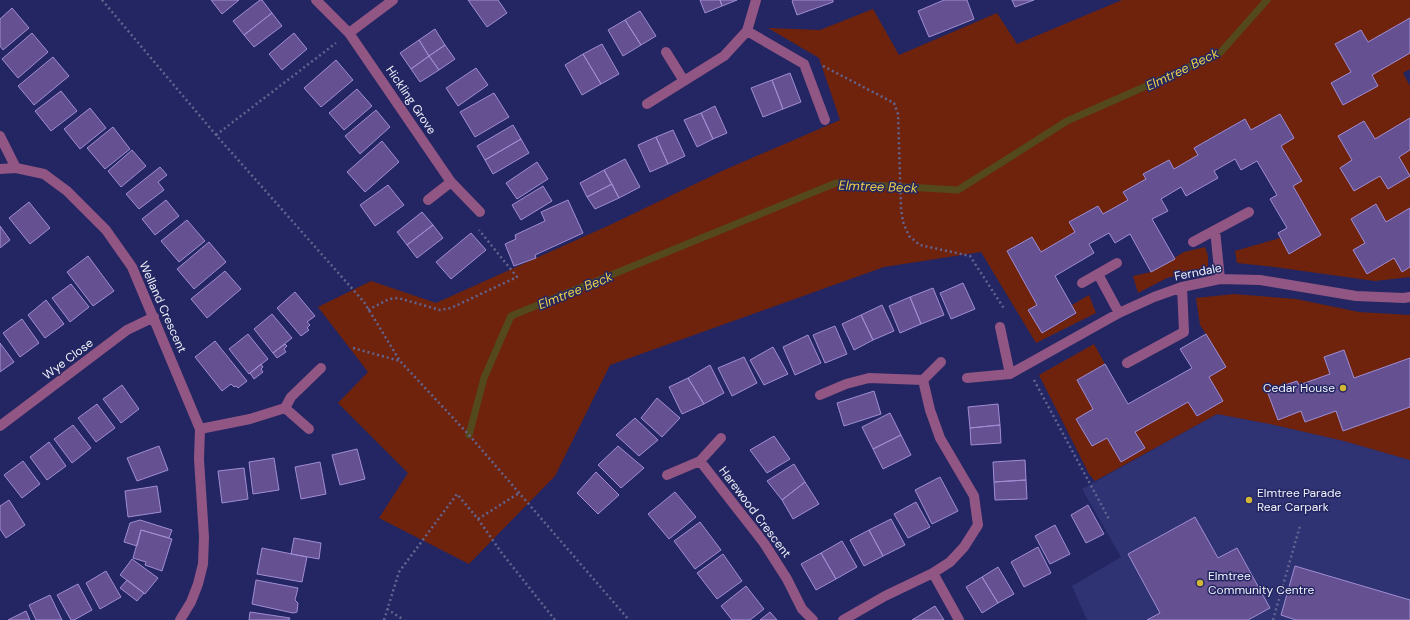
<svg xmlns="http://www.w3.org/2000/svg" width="1410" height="620" font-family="'DM Sans',sans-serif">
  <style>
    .built { fill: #303373 }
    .green { fill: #6f230d }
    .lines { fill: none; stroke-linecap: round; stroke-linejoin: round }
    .stream { stroke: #54491d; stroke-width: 7 }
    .building { fill: #655192; stroke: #a08dd3 }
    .path { stroke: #636591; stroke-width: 2.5; stroke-dasharray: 2 3; stroke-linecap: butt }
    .minor { stroke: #915683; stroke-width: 10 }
    .poi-dot { fill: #d3b635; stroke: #232662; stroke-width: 1.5 }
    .labels { text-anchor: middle; stroke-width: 3; stroke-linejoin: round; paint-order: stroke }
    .street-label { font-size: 12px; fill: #eff0f8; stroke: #232662 }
    .poi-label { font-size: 12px; fill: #eff0f8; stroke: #232662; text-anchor: start }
    .water-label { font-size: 13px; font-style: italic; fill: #edcf47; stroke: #232662 }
  </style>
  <rect width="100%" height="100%" fill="#232662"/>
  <path class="built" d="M1217 414 1270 424 1344 441 1410 460V620H1087L1072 586 1121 557 1082 489Z"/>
  <path class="green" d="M1122 0H1410V69L1403 73 1410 86V277L1375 281 1274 267 1237 263 1235 251 1280 238 1289 254 1321 235 1293 186 1301 181 1281 146 1294 138 1280 114 1251 130 1244 119 1194 148 1198 155 1174 169 1169 160 1143 174 1146 179 1123 192 1128 200 1103 214 1097 206 1069 222 1075 232 1041 252 1032 237 1007 251 1037 305 1028 310 1042 333 1076 314 1072 305 1089 295 1096 313 1036 343 981 252 884 267 610 365 555 476 469 564 379 518 408 473 338 403 368 372 318 307 371 281 436 303 612 224 722 171 840 120 819 58 768 28 820 30 873 9 899 55 997 13 1017 44Z
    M1205 247 1208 256V267L1167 278 1138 293 1133 276 1151 272 1184 252Z
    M1234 294 1296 299 1359 312 1410 315V358L1354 378 1344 350 1324 357 1330 374 1299 385 1297 381 1268 392 1278 420 1301 411 1305 422 1336 411 1343 431 1410 407V460L1344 441 1270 424 1217 414 1095 481 1089 474 1039 375 1094 344 1105 364 1077 380 1093 409 1076 419 1092 446 1107 438 1121 462 1145 448 1135 432 1188 402 1197 416 1223 401 1209 377 1226 367 1206 334 1200 325 1196 298Z"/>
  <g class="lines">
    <path class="stream" d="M469 435 484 378 511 316 836 183 958 190 1067 121 1219 54 1267 0"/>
  </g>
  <path class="building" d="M211 0H239L222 14Z
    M260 0H262L272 13 244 35 233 21Z
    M468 0H498L507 13 487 27Z
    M700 0H720L722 6 705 13Z
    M720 0H737L722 6Z
    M794 0H833V2L797 15 792 1Z
    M944 0H967L974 19 929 37 918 11Z
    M1012 0H1034L1015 7Z
    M12 8 29 28 3 50 0 46V19Z
    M640 11 656 36 641 45 625 20Z
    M272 13 282 26 254 47 244 35Z
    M1410 18V53L1372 75 1378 86 1343 105 1331 83 1351 72 1335 44 1361 30 1368 42Z
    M625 20 641 45 623 56 608 30Z
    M435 29 445 45 429 56 419 40Z
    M32 33 48 52 18 78 2 59Z
    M294 33 307 49 282 70 269 54Z
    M419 40 429 56 411 69 400 53Z
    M602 44 619 74 601 84 583 54Z
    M445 45 455 59 439 70 429 56Z
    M583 54 601 84 582 95 565 65Z
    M429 56 439 70 420 82 411 69Z
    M53 57 69 76 34 105 18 86Z
    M336 60 353 80 321 107 304 88Z
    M476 68 488 85 458 106 446 88Z
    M790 73 801 102 783 109 772 80Z
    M772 80 783 109 763 117 751 88Z
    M357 89 372 106 344 130 329 113Z
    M61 91 77 111 51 131 35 111Z
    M494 93 509 117 475 137 460 112Z
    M715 106 727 133 713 139 701 113Z
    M90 108 106 128 80 149 64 129Z
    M376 110 390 127 360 154 345 136Z
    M701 113 713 139 697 147 684 120Z
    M1280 114 1294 138 1281 146 1302 181 1293 186 1321 235 1289 254 1278 233 1287 228 1270 199 1277 195 1257 161 1241 170 1235 159 1214 171 1218 178 1186 196 1181 187 1161 199 1168 211 1152 219 1175 259 1151 272 1130 234 1115 243 1109 233 1089 244 1094 253 1055 276 1076 313 1042 333 1028 310 1037 305 1007 251 1032 237 1041 252 1075 232 1069 222 1098 206 1103 214 1128 200 1123 192 1146 179 1143 174 1169 160 1174 169 1198 155 1194 148 1245 119 1251 130Z
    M1410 118V150L1399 157 1410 176 1388 189 1380 176 1354 191 1340 168 1352 160 1338 136 1364 121 1375 139Z
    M513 125 521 139 485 160 477 146Z
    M113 127 130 149 105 169 87 148Z
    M673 130 685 156 668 164 656 137Z
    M656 137 668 164 650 172 638 145Z
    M521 139 529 153 493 174 485 160Z
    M382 141 399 162 365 192 347 172Z
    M132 150 146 166 121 187 108 171Z
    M625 159 640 187 619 198 604 170Z
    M537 162 548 179 517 199 506 183Z
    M160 167 167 175 158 182 164 190 139 209 126 194Z
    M604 170 612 184 587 197 580 183Z
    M612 184 619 198 595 209 587 197Z
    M388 185 404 205 375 226 360 205Z
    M543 186 552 201 521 220 512 205Z
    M166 200 179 216 155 235 142 219Z
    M568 200 583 233 535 255 536 258 514 266 505 244 516 239 515 235 545 221 541 212Z
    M29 202 50 228 30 244 9 218Z
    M1376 204 1386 222 1410 208V267L1402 272 1394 258 1367 274 1353 250 1365 243 1351 219Z
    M422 212 433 225 407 245 397 232Z
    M187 220 205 241 179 262 161 241Z
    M433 225 443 238 417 258 407 245Z
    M0 226 10 240 0 248Z
    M471 233 486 250 451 279 436 262Z
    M209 242 226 262 194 289 177 269Z
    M88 256 114 291 93 306 67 272Z
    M225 271 241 289 207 318 191 299Z
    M963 283 975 309 951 319 940 293Z
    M71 284 89 307 70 322 52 298Z
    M933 288 944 315 921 324 910 297Z
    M295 292 315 316 307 322 310 325 307 328 309 330 301 336 277 308Z
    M910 297 921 324 900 333 889 306Z
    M46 300 64 324 45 338 28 315Z
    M882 305 894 331 873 340 861 315Z
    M272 314 292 338 273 353 254 329Z
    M861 315 873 340 854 350 842 324Z
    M22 319 39 343 20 357 3 333Z
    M835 326 847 354 825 363 813 335Z
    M248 334 268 359 249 374 229 349Z
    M1206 334 1226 367 1209 377 1223 401 1197 416 1188 402 1135 432 1145 448 1121 462 1107 438 1092 446 1076 419 1093 409 1077 380 1105 364 1128 404 1192 368 1180 349Z
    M808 335 821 363 795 375 783 347Z
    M215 341 247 381 238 388 236 386 234 387 231 384 222 391 195 357Z
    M0 343 14 362 0 372Z
    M285 344 287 346 284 349 286 352 277 358 273 353Z
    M773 347 788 374 764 385 750 360Z
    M1344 350 1354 378 1410 358V407L1343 431 1336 411 1305 422 1301 411 1278 420 1267 391 1297 381 1299 385 1330 374 1324 357Z
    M744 357 757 383 732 396 718 368Z
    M261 364 263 367 261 369 263 372 254 379 250 373Z
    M710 365 724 393 704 404 688 378Z
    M688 378 704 404 682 414 669 387Z
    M122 385 139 409 121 423 103 399Z
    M874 391 881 414 844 426 837 403Z
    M657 398 680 418 662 437 641 418Z
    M97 404 115 428 96 442 78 418Z
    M998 404 1000 425 970 428 968 407Z
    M890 413 901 435 873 449 862 427Z
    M635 418 658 440 639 456 616 435Z
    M73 425 91 448 72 463 54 439Z
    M1000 425 1001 443 971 445 970 428Z
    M901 435 911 455 883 469 873 449Z
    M774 436 790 459 767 473 750 450Z
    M49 442 66 466 47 480 30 457Z
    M159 446 168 470 137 481 127 458Z
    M618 446 644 468 621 488 598 465Z
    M357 449 365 479 340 485 332 455Z
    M274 458 279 490 253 494 249 462Z
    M1025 460 1026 480 994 482 993 462Z
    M23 461 40 484 22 498 4 475Z
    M320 462 326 494 301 499 295 467Z
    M794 464 805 482 782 500 767 481Z
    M244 468 248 499 222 503 218 471Z
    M596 472 619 495 598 514 577 493Z
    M940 477 958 511 932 524 915 490Z
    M1026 480 1027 499 995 500 994 482Z
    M805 482 819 504 793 519 782 500Z
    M157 486 161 512 128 517 125 491Z
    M675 492 696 517 669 539 648 514Z
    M9 500 25 525 6 538 0 529V506Z
    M916 502 930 527 908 538 894 514Z
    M1088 505 1104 534 1086 543 1071 515Z
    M1195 517 1218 558 1237 548 1270 608 1248 620H1147L1160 613 1128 554Z
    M891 519 905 545 883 556 869 530Z
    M140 520 172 530 169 538 141 530 137 546 124 542 130 523Z
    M700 522 721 550 695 569 674 541Z
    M1055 525 1070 554 1050 564 1035 536Z
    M141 530 172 539 162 571 145 565 146 562 133 558Z
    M869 530 883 556 864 566 850 540Z
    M294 538 321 543 319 559 291 554Z
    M842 541 857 567 836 579 821 553Z
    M1038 547 1051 573 1024 587 1011 562Z
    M262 548 307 557 302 582 257 574Z
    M821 553 836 579 816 590 801 564Z
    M723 554 742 581 717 599 697 573Z
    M132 559 158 578 145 594 120 575Z
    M1295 566 1410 600V620H1296L1281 615Z
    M998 567 1014 594 998 603 982 577Z
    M106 571 121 597 100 609 86 583Z
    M982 577 998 603 982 613 966 587Z
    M127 580 144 593 137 601 120 588Z
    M256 580 298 588 295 600 298 603 297 612 293 613 252 604Z
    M78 584 92 610 74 620H71L57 595Z
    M746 586 764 609 750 620H732L721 606Z
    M50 595 62 620H36L29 605Z
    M935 606 944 620H912Z
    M26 611 30 620H8Z
    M250 612 290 618 289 620H249Z
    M770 612 777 620H760Z"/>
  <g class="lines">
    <path class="path" d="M102 0 216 135 364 302 400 361 469 435 629 620
      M823 66 894 103 898 114 901 209 903 222 909 236 920 245 970 256 1005 310
      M216 135 336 43
      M368 310 389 299 398 298 440 310 451 308 517 277 479 230
      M353 348 400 361
      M1034 380 1109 519
      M478 519 519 493
      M387 609 404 620
      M384 620 399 572 457 494 478 519 501 552 555 620
      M1273 620 1300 526"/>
    <path class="minor" d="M316 0 349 33
      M393 0 349 33 451 182 480 212
      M747 31 804 64 825 120
      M666 52 684 81
      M647 104 724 56 747 31 756 0
      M0 136 16 168
      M0 169 16 168 44 174 67 191 106 230 132 267 200 429 199 459 204 537 203 564 198 584 191 602 180 620
      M428 200 451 182
      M1215 230 1220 279
      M1193 242 1249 212
      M1098 274 1119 313
      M1082 283 1117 263
      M1000 327 1010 374
      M1127 363 1184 332 1182 287
      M967 378 1010 374 1119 313 1154 297 1182 287 1220 279 1260 280 1356 296 1404 298 1410 297
      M820 395 846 384 869 378 923 380 941 362
      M285 408 309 429
      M0 426 127 330 154 317
      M200 429 250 419 285 408 291 397 321 368
      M721 438 700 461 764 543 787 579 802 609 813 620
      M667 475 700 461
      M933 573 959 620
      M843 620 885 596 933 573 950 562 964 547 978 525 974 496 940 438 930 410 923 380"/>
  </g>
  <g class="poi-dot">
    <circle cx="1343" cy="388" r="4"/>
    <circle cx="1249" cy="500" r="4"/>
    <circle cx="1200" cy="583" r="4"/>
  </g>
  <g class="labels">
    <g class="street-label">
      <text transform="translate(411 100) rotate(56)" y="4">Hickling Grove</text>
      <text transform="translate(1198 272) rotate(-11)" y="4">Ferndale</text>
      <text transform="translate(163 307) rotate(66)" y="4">Welland Crescent</text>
      <text transform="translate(68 359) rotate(-37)" y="4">Wye Close</text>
      <text transform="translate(755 512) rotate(53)" y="4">Harewood Crescent</text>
    </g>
    <g class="poi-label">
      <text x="1335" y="392" text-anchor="end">Cedar House</text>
      <text x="1257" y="497">Elmtree Parade<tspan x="1257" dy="14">Rear Carpark</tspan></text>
      <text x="1208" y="580">Elmtree<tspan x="1208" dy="14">Community Centre</tspan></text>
    </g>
    <g class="water-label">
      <text transform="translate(1182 69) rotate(-26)" y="5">Elmtree Beck</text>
      <text transform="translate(878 186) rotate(2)" y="5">Elmtree Beck</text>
      <text transform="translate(575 290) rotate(-22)" y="5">Elmtree Beck</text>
    </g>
  </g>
</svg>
